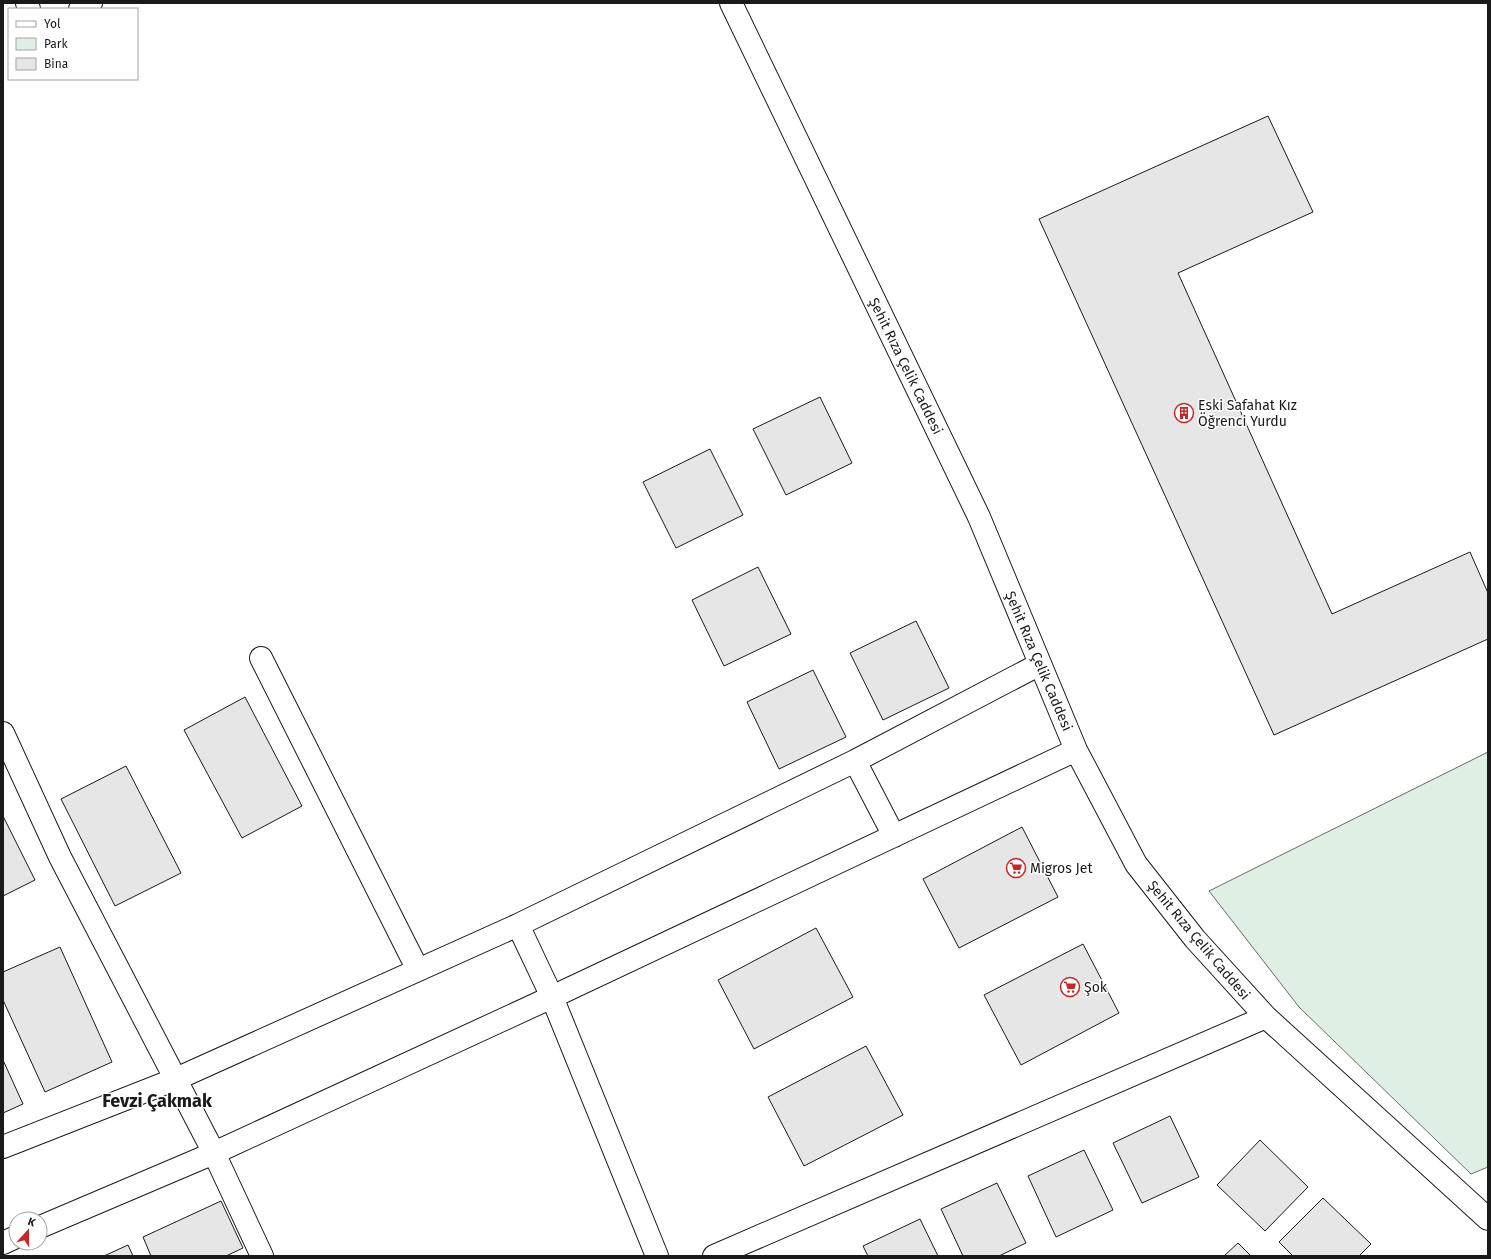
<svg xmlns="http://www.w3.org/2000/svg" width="1491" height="1259" font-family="'Fira Sans',sans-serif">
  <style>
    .green { fill: #e0efe3; stroke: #6a6a6a }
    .building { fill: #e6e6e6; stroke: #1a1a1a }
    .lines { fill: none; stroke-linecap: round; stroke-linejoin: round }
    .minor-casing { stroke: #1a1a1a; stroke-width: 24 }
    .minor { stroke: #fff; stroke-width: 22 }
    .labels { text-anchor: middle; stroke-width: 3; stroke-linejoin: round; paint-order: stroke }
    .street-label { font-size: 14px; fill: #1a1a1a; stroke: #fff }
    .poi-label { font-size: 14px; fill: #1a1a1a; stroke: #fff; text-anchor: start }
    .district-label { font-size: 18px; font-weight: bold; fill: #1a1a1a; stroke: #fff }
  </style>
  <rect width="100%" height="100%" fill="#fff"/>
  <path class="green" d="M1488 752V1167L1471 1174 1299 1007 1209 891Z"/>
  <path class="building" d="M1268 116 1313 212 1178 273 1332 614 1470 552 1488 593V639L1274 735 1039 219Z
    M820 397 852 463 786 495 753 429Z
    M710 449 743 515 676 548 643 482Z
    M758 567 791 634 724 666 692 600Z
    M916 621 949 688 883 720 850 653Z
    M813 670 846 737 779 769 747 702Z
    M245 697 302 806 242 838 184 730Z
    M126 766 181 873 115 906 61 799Z
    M3 816 35 880 3 896Z
    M1022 827 1058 897 959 948 923 879Z
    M816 928 853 997 754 1049 718 980Z
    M1083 944 1119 1013 1021 1065 984 995Z
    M60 947 112 1062 45 1092 3 1000V972Z
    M866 1046 903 1115 804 1166 768 1097Z
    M3 1060 23 1104 3 1113Z
    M1170 1116 1199 1177 1142 1203 1113 1143Z
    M1260 1140 1308 1187 1265 1231 1217 1185Z
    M1084 1150 1113 1210 1056 1237 1028 1176Z
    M997 1183 1026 1243 999 1256H963L941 1209Z
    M1323 1198 1371 1244 1359 1256H1293L1279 1242Z
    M221 1201 243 1248 226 1256H151L143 1237Z
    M920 1219 938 1256H868L863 1246Z
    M1238 1243 1251 1256H1224Z
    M128 1245 133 1256H104Z"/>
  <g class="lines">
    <defs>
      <path id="minor" d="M27 3 29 9
        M731 3 979 517 1076 750 1136 864 1195 939 1266 1017 1488 1219
        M80 9 91 3
        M261 658 418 970
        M3 733 60 857 214 1153 262 1256
        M855 761 894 836
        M518 925 552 997 657 1256
        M3 1147 176 1079 518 925 855 761 1040 664
        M40 1227 214 1153 552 997 1076 750
        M3 1243 16 1237
        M714 1256 1266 1017"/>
    </defs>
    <use href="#minor" class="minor-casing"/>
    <use href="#minor" class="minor"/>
  </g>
  <defs>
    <symbol id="building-ring" viewBox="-11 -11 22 22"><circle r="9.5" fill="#fff" stroke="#c62828" stroke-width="1.5"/><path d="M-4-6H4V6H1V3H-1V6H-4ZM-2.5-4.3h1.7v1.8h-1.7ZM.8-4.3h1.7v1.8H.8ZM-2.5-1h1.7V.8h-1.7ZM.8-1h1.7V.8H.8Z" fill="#c62828"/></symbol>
    <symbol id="supermarket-ring" viewBox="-11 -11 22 22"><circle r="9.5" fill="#fff" stroke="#c62828" stroke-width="1.5"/><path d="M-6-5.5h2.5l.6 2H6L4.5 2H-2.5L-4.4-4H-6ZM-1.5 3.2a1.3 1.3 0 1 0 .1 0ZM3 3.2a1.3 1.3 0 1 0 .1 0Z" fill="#c62828"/></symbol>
  </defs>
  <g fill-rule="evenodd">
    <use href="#building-ring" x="1173" y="402" width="22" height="22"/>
    <use href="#supermarket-ring" x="1005" y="857" width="22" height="22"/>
    <use href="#supermarket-ring" x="1059" y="976" width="22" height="22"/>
  </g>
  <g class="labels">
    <g class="street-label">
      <text transform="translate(906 366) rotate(64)" y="5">Şehit Rıza Çelik Caddesi</text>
      <text transform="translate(1039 661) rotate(67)" y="5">Şehit Rıza Çelik Caddesi</text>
      <text transform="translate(1199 940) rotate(50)" y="5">Şehit Rıza Çelik Caddesi</text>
    </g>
    <g class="poi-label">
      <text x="1198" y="410">Eski Safahat Kız<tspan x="1198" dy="16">Öğrenci Yurdu</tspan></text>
      <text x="1030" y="873">Migros Jet</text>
      <text x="1084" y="992">Şok</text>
    </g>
    <g class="district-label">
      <text x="157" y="1107">Fevzi Çakmak</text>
    </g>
  </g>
  <rect width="1491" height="1259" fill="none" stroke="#1a1a1a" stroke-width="8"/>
  <rect x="8" y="8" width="130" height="72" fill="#ffffff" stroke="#a3a3a3"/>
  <rect x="16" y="21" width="20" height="6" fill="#ffffff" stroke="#a3a3a3"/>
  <text x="44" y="28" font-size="12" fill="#1a1a1a">Yol</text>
  <rect x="16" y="38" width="20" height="12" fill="#e0efe3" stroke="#a3a3a3"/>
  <text x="44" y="48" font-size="12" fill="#1a1a1a">Park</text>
  <rect x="16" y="58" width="20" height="12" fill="#e6e6e6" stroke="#a3a3a3"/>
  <text x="44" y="68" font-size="12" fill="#1a1a1a">Bina</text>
  <g transform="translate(28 1231) rotate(21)"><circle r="19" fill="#ffffff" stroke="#a3a3a3"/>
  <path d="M0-3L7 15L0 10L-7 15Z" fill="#c62828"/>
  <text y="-6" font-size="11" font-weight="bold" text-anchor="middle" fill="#1a1a1a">K</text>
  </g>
</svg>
